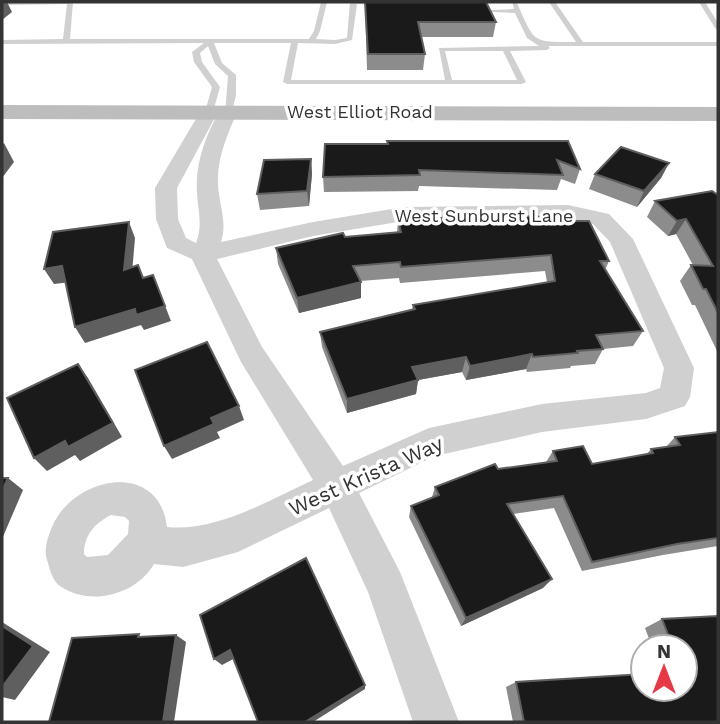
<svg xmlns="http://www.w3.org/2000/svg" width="720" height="724" font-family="'Work Sans',sans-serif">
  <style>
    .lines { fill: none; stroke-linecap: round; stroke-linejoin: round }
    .lane { fill: #d0d0d0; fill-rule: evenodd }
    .street { fill: #d0d0d0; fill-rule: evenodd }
    .secondary { fill: #bdbdbd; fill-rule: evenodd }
    .wall { fill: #8c8c8c }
    .shaded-wall { fill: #5f5f5f }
    .building { fill: #1a1a1a; stroke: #5f5f5f; stroke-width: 2 }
    .labels { text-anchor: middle; stroke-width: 7; stroke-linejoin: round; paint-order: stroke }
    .far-street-label { font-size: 18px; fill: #333; stroke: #fff }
    .street-label { font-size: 21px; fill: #333; stroke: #fff }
  </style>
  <rect width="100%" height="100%" fill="#fff"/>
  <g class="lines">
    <path class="lane" d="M2 2H73L70 39H309L314 31 321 2H327L320 31 316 39 335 40 347 38 350 2H386L384 5 357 4 352 40 335 44 298 43 291 80H445L439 48 539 46 527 38 515 13 470 11 514 9 512 2 517 3C535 43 531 42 576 42L549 2H555L583 42H718V46H548L550 48 547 50 510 51 526 82 522 84H287L283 82 291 43H214L222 63 236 75V95L232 112 225 114 228 76 215 64 208 46 200 53 202 62 220 87 213 112 209 115 205 112 212 87 194 62 192 52 204 43 2 44V40L63 39 67 4 2 5ZM445 51H503L517 80H452Z
      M699 2H705L718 23V30L715 28Z"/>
    <path class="street" d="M209 107 218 112 177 188 178 219 186 238 196 243C203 225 198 211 197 193 195 164 206 132 222 108H234L237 112C228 134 217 157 218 182 218 203 228 221 221 242L313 222 404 207 568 205 609 214 633 239 694 368 690 397 685 406 646 419 542 432 435 456 359 493 400 572 459 722H413L368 592 329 508 238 552 183 567 154 564C136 595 90 607 60 586 53 581 50 571 48 563 43 551 47 539 52 527 73 476 159 459 167 527 217 532 269 500 313 480L241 362 192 259 167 248 156 219 155 188 200 112ZM568 219 593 224 610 242 664 368 660 388 646 393 542 404 429 428 343 466 262 347 217 259 313 236 404 221ZM111 515 125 517 129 521 128 534 108 555 87 557 84 554C84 535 95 523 111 515Z"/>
    <path class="secondary" d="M2 105 718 107V121L2 119Z"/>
  </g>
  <path class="wall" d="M365 2 496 22 493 37H421L425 54 423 70H367Z
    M568 141 580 169 575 184 561 179 557 190 419 186 418 191 324 192 323 177 387 144Z
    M311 159 312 174 309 206 260 210 257 194Z
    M669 163 661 178 637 207 589 189 595 174Z
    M718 195V353L695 305H692L680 281 691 265H693L676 234 668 236 647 217 655 201Z
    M398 220 569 221 609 261 605 270 643 331 633 346 603 349 595 364 571 366 570 368 527 372 526 369 466 380 462 372 418 380 416 394 347 413 322 347 320 332 412 310 413 305 547 282 545 271 400 283 399 278 360 281 361 298 299 313 278 264 276 248 345 237 397 233Z
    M718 433V546L663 555 582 571 554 508 513 514 543 588 461 626 409 517 411 506 432 497 435 487 498 469 546 462 553 451 592 464 646 455 651 449 666 447 675 437Z
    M718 616V722H513L506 687 516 682 643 674V689H685V647H652L645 628 662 619Z"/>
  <path class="shaded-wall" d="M2 2H7L12 12 2 20Z
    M4 143 14 162 2 178V145Z
    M311 159 312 174 309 206 307 191Z
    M669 163 661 178 637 207 644 191Z
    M686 219 676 234 668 236 677 221Z
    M129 222 135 238 131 285 124 270Z
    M62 266 71 282 54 284 44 269Z
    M153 275 171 321 144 330 141 325 85 343 75 327Z
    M361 282V298L299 313 297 298Z
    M532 354 526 369 466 380 470 366Z
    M466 357 462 372 418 380 416 394 347 413V399L412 367Z
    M78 364 88 378 122 437 80 461 75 455 47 471 34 458Z
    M239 406 244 420 217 432 220 438 172 459 164 446 211 418Z
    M8 478 23 490 2 539V491Z
    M552 579 543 588 461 626 466 618Z
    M2 622 50 652 15 700 2 697Z
    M176 635 186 642 174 722H163Z
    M230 650 237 657 222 665 214 659Z
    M365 685V689L313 722H305Z"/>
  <path class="building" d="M365 2H486L496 22H418L425 54H368Z
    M387 141H568L580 169 557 160 563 175 419 170 420 175 323 177 325 144H388Z
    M621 147 669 163 644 191 595 174Z
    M311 159 307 191 257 194 264 160Z
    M712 191 718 195V313L706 289H703L691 265 713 266 686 219 677 221 655 201Z
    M495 216 567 217 569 221H589L609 261H600L643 331 596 335 603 349 577 351 578 353 533 357 532 354 470 366 466 357 412 367 418 380 347 399 320 332 415 309 413 305 555 281 551 255 401 267 400 262 353 266 361 282 297 298 276 248 343 233 345 237 401 232 398 220Z
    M129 222 124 270 138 265 143 278 153 275 165 306 136 315 135 309 75 327 62 266 44 269 53 232Z
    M207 342 239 406 211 418 214 424 164 446 135 370Z
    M78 364 113 423 68 447 65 441 34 458 7 398Z
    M718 432V538L677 544 592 562 563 496 507 504 552 579 466 618 411 506 439 495 435 487 495 464 498 469 557 461 553 451 583 446 592 464 653 453 651 449 680 445 675 437Z
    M2 478H8L2 491Z
    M306 558 365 685 305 722H258L230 650 214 659 200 615Z
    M718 616V722H524L516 682 643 674V689H685V647H673L662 619Z
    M2 626 33 646 2 687Z
    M139 634 138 637 176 635 163 722H49L72 638Z"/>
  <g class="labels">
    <g class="far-street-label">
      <text x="360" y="118">West Elliot Road</text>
      <text x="484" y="222">West Sunburst Lane</text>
    </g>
    <g class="street-label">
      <text transform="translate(366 476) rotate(-24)" y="7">West Krista Way</text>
    </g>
  </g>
  <rect width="720" height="724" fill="none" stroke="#333333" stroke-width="7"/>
  <g transform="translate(664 668)"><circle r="33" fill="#ffffff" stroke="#adadad" stroke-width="2"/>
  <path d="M0-5L12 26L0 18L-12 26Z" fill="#e63946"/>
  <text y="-10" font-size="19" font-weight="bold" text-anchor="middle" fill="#333333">N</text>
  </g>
</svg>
